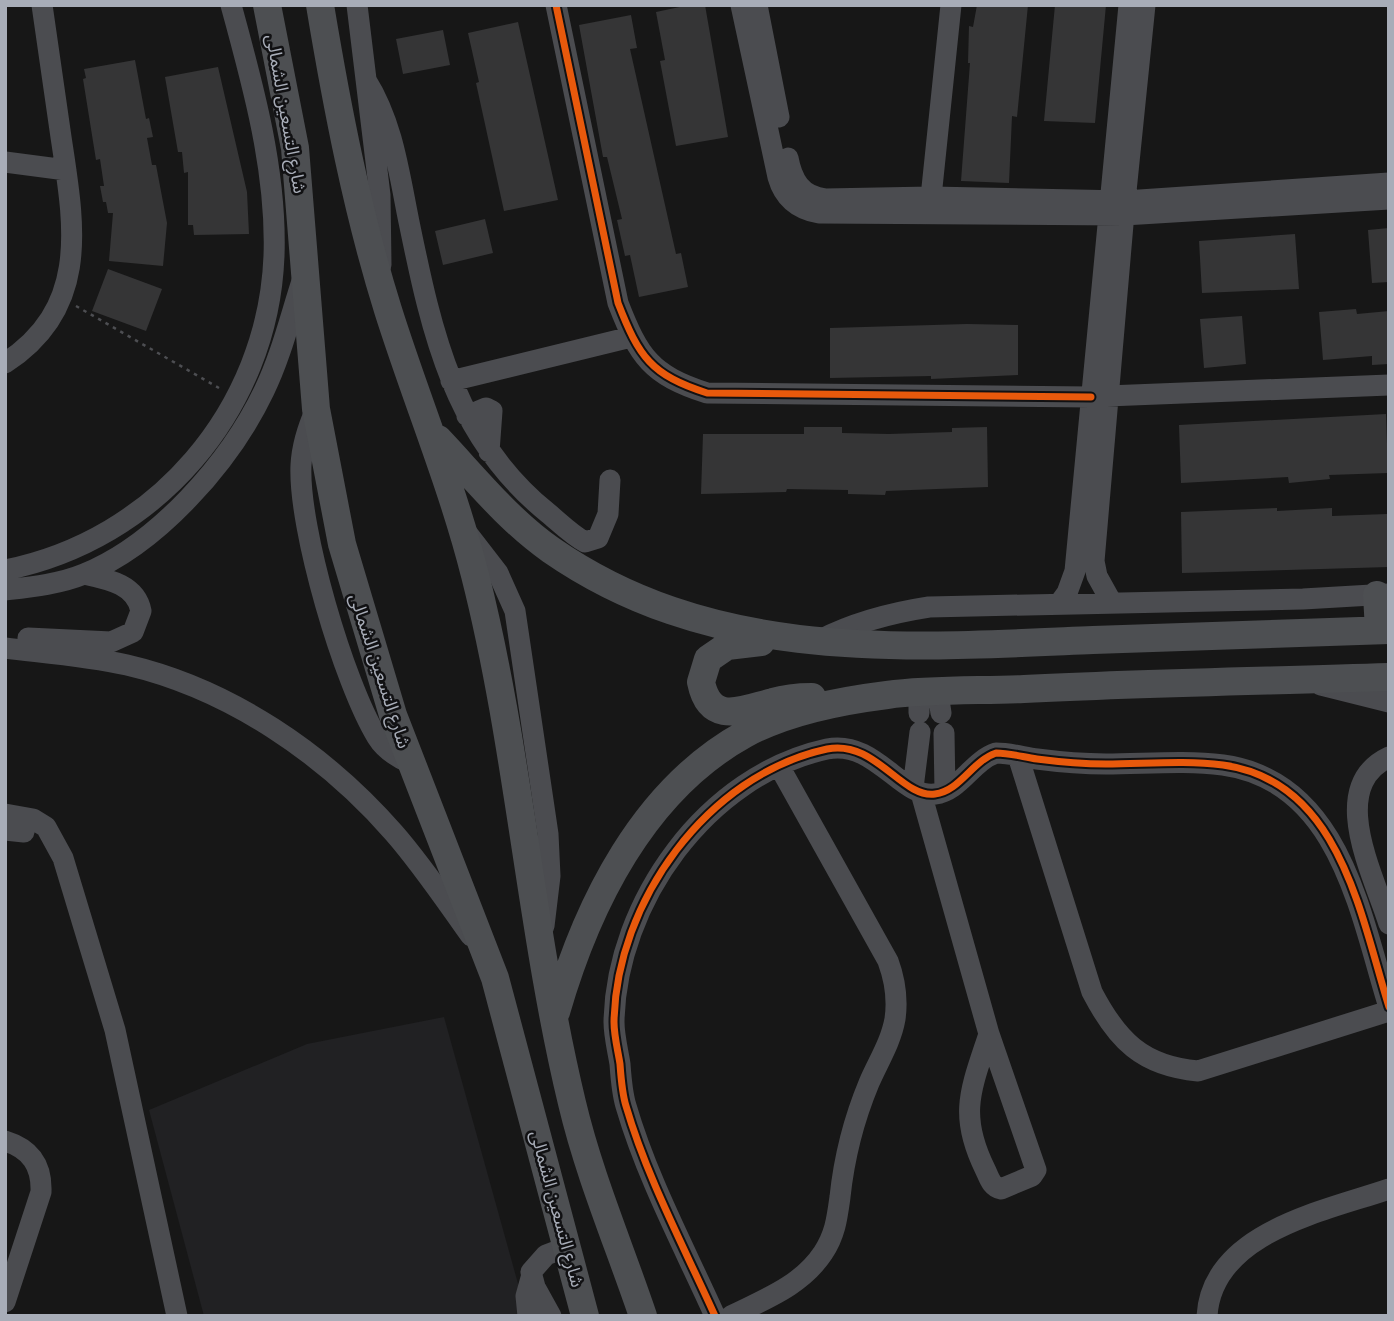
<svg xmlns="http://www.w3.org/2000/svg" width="1394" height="1321" font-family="Ubuntu,'Noto Sans Arabic',sans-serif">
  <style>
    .built { fill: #212123 }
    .building { fill: #353536 }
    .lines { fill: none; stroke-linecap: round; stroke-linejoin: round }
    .path { stroke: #4d4e52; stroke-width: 2.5; stroke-dasharray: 3.5 5; stroke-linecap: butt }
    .minor { stroke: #4b4c50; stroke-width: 21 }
    .major { stroke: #4d4f52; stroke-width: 28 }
    .cycleway-casing { stroke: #111113; stroke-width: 11 }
    .cycleway { stroke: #e8590c; stroke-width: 7 }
    .labels { text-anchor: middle; stroke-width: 5; stroke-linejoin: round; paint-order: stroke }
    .street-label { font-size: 18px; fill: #a8adb8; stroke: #111113 }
  </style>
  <rect width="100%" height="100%" fill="#171717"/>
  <path class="built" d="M444 1017 527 1316H204L149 1110 307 1044Z"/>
  <path class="building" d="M689 5H705L728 137 676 146 660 61 665 60 656 12Z
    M977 5H1028L1017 117 1012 116 1009 183 961 181 970 63H968L969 26 973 27Z
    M1055 5H1106L1095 123 1044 121Z
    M631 15 637 48 630 49 676 254 681 253 688 287 639 297 630 255 625 256 617 220 622 219 607 157H603L579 25Z
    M518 22 558 200 504 211 476 83 479 82 468 33Z
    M443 30 450 65 403 74 396 39Z
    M135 60 146 119 149 118 153 137 147 138 152 165H156L167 223 163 266 109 261 113 213H108L106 202H103L100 186H104L100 159 96 160 83 79 86 78 84 69Z
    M218 67 247 192 249 234 194 235 193 225H188V172L184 173 182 152H178L165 77Z
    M485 219 493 253 443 265 435 231Z
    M1389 228V282L1372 283 1368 230Z
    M1295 234 1299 289 1202 293 1199 241Z
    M108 269 162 289 146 331 92 311Z
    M1356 309 1357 314 1389 311V364L1372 365V356L1323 360 1319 312Z
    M1242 316 1246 364 1204 368 1200 319Z
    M967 324 1018 325V375L931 379V376L830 378V328Z
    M1386 414 1388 473 1329 475 1330 479 1289 483 1288 477 1181 483 1179 425Z
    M804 427H842V433L889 434 952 432V428L987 427 988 487 886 491 885 495 848 494V490L787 489 786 492 701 494 703 434H804Z
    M1277 508V511L1332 508V516L1387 514 1389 567 1182 573 1181 512Z"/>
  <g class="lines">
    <path class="path" d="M76 306 219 388"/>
    <path class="minor" d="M357 5 380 195 381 265
      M556 5 618 303C639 357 651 375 707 393L1091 397
      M741 5 778 177C784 198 797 209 819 213L1124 215 1389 199
      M757 5 779 117
      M366 80C393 123 399 173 409 222 432 334 454 437 548 513 560 523 572 535 585 542L598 538 608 514 610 480
      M788 158C792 180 801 196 825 199L931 197 1125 201 1389 183
      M5 162 66 170
      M931 197 951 5
      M5 363C91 307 74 224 61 137 55 93 48 49 42 5
      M451 381 631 337
      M1107 396 1389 385
      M316 409C308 427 302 445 301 465 298 528 344 683 377 737 385 750 396 757 410 763
      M467 416 486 408 492 411 489 452
      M464 529 498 573 515 611 548 834 550 876 544 926
      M5 570C156 540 268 410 274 256 277 172 253 85 231 5
      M5 590C31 587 60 584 84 574 158 544 230 462 264 391 281 356 290 318 302 281
      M1112 603 1097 576 1094 561 1125 201 1145 5
      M1059 604 1067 593 1075 571 1129 5
      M28 638 111 642 133 632 141 611C136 584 107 579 84 574
      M820 640C855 622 890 613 929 607L1303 599 1389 594
      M5 648C46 653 87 656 127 665 230 689 325 754 394 833 422 865 446 901 471 936
      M1321 685 1389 702
      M919 693V713
      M938 693 941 713
      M944 733 945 791
      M1018 756 1092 992C1117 1040 1142 1066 1198 1071L1389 1011
      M1389 757C1326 787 1374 875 1389 924
      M913 788 920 732
      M921 793 989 1034
      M5 814 33 819 46 827 63 858 115 1030 177 1316
      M5 830 24 832
      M989 1034 1036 1170 1032 1176 1001 1189C991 1187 989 1177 985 1169 958 1114 971 1089 989 1034Z
      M5 1141C31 1149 42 1166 41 1192L5 1302
      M528 1316 526 1296 531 1278
      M551 1316 535 1287 531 1272 546 1255 567 1247
      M715 1316C684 1247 647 1178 626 1106 622 1093 621 1078 620 1064 618 1051 614 1036 614 1022 616 902 707 775 827 749 875 739 902 799 935 794 960 791 972 761 996 753 1010 753 1023 757 1037 759 1060 762 1084 764 1106 764 1144 764 1185 760 1223 765 1340 781 1360 914 1389 1007
      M731 1316C765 1299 801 1286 823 1253 835 1235 837 1219 840 1197 844 1159 854 1119 869 1083 878 1062 891 1042 895 1019 898 998 895 980 888 961L779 766
      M1207 1316C1212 1232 1325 1211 1389 1189"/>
    <path class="major" d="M267 5 295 148 316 409 342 544 393 715 495 978 585 1316
      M320 5C337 107 357 211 388 310 416 399 452 484 475 575 519 748 530 929 572 1103 589 1175 619 1245 643 1316
      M438 439C474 477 507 519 551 550 714 663 905 648 1093 640 1191 637 1290 634 1389 630
      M1377 595 1379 630
      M761 642 727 646 708 659 701 682C710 727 744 709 773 702 786 698 799 697 812 697
      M556 1012C587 905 643 790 745 734 787 711 839 701 887 695 931 689 979 691 1024 689 1145 683 1267 681 1389 677"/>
    <defs>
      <path id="cycleway" d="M556 5 618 303C639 357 651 375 707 393L1091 397
        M715 1316C684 1247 647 1178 626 1106 622 1093 621 1078 620 1064 618 1051 614 1036 614 1022 616 902 707 775 827 749 875 739 902 799 935 794 960 791 972 761 996 753 1010 753 1023 757 1037 759 1060 762 1084 764 1106 764 1144 764 1185 760 1223 765 1340 781 1360 914 1389 1007"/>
    </defs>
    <use href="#cycleway" class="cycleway-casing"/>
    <use href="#cycleway" class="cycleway"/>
  </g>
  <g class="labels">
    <g class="street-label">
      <text transform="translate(286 114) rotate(80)" y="6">شارع التسعين الشمالى</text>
      <text transform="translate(380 671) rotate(72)" y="6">شارع التسعين الشمالى</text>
      <text transform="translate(557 1209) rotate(75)" y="6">شارع التسعين الشمالى</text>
    </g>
  </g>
  <rect width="1394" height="1321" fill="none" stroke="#a8adb8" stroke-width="14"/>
</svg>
